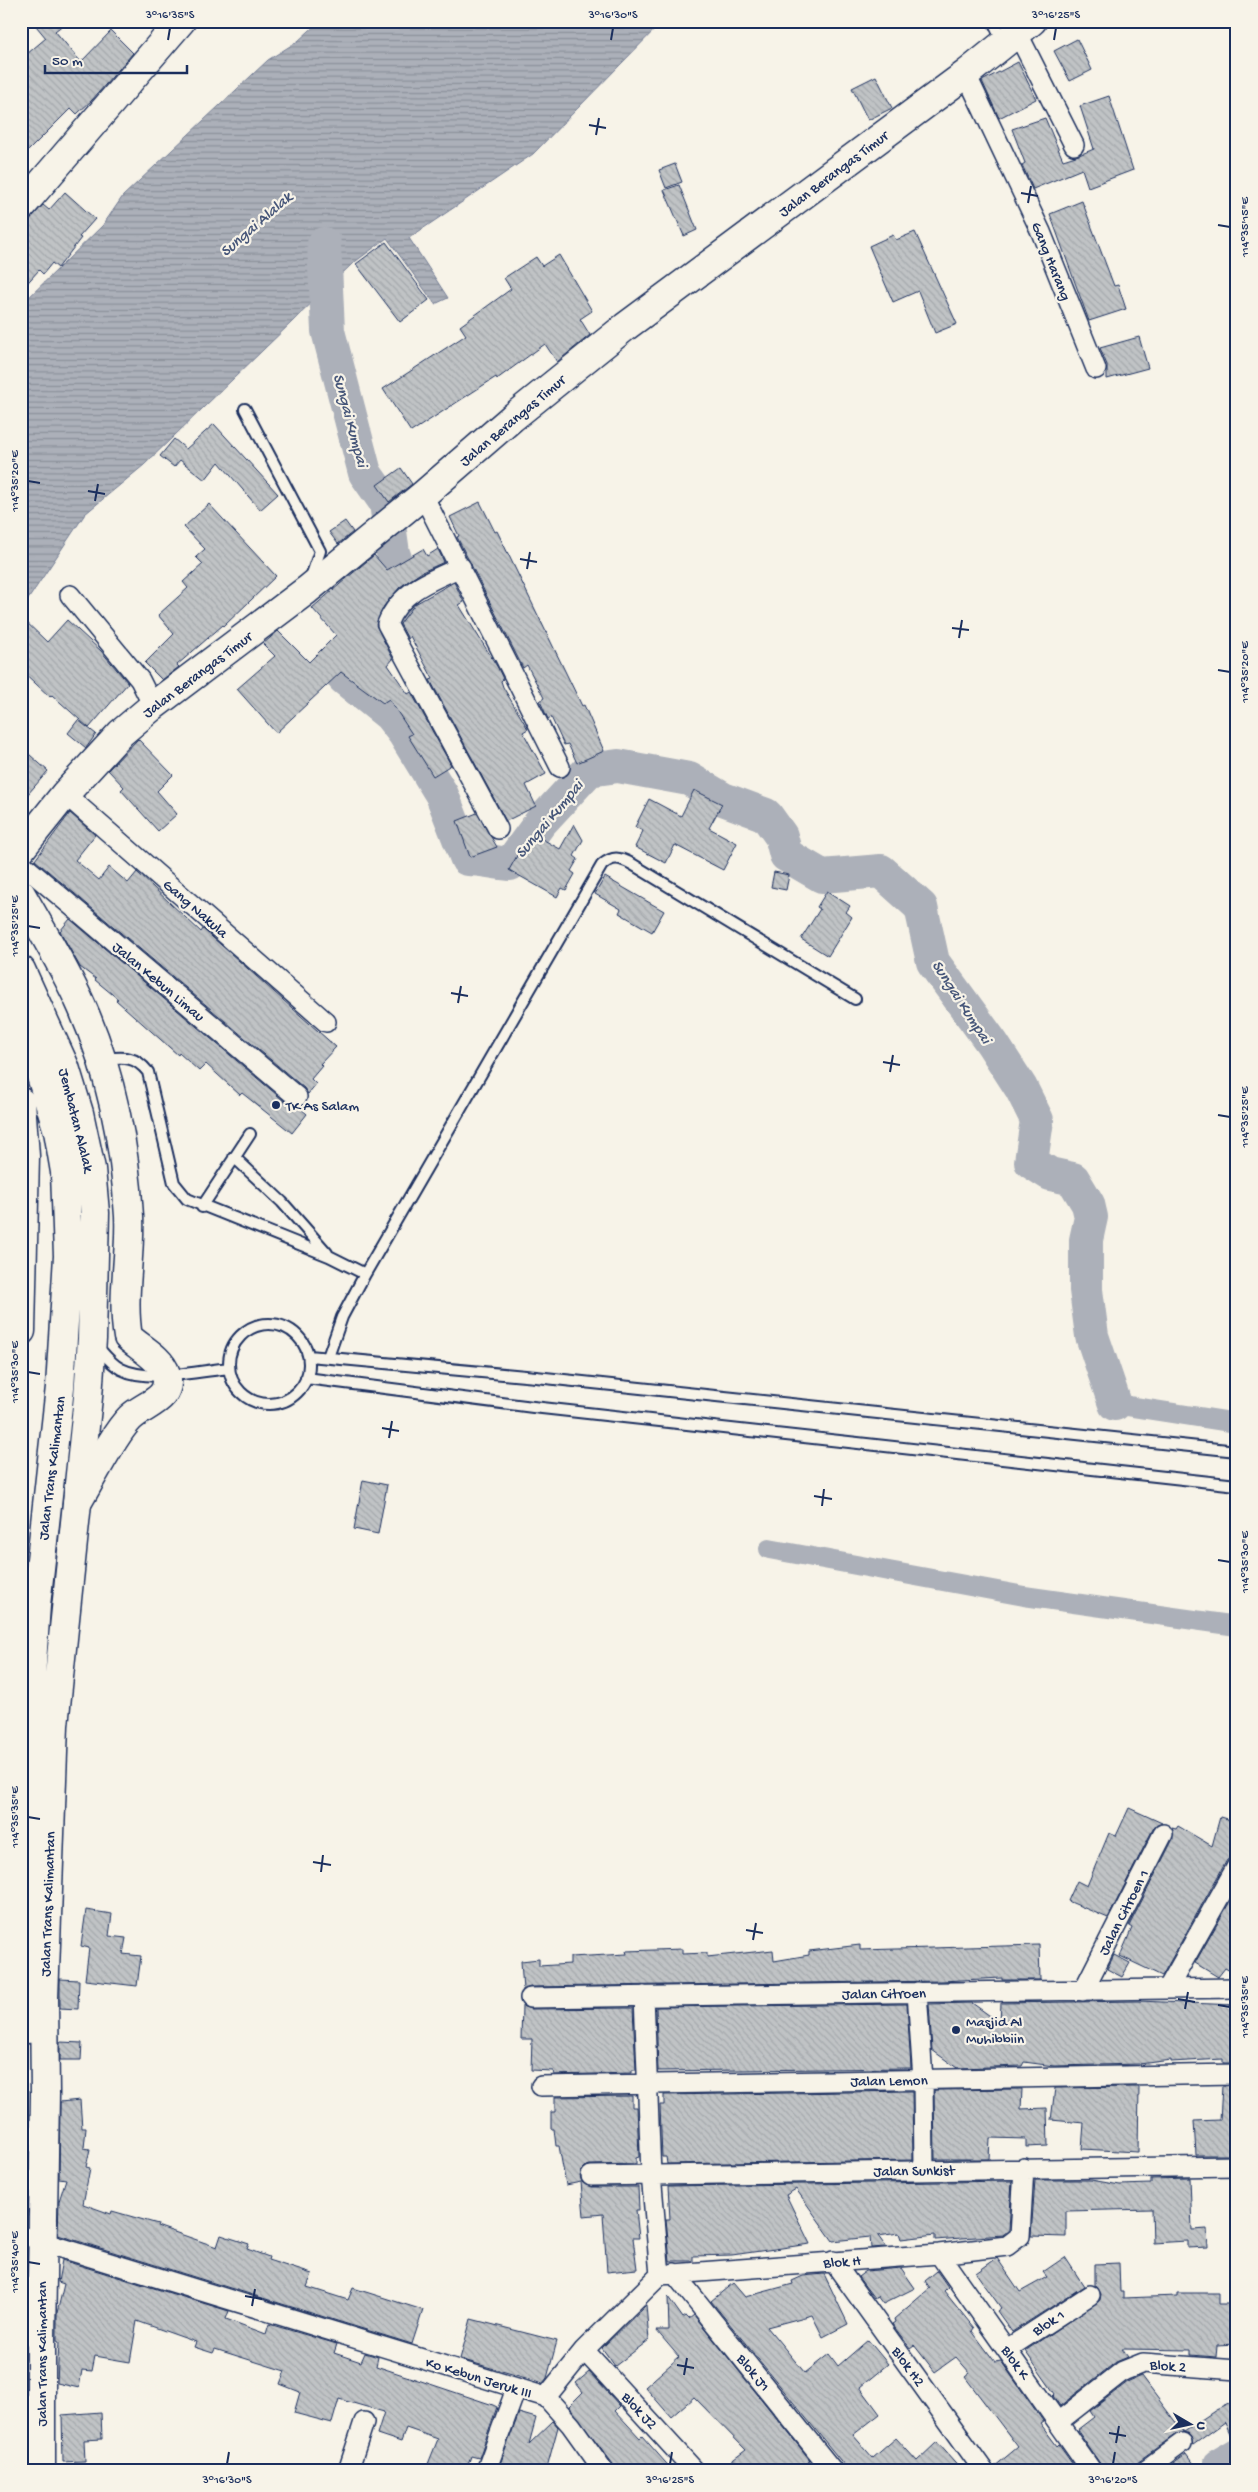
<svg xmlns="http://www.w3.org/2000/svg" width="1258" height="2492" font-family="'Gochi Hand',sans-serif">
  <style>
    .water { fill: url(#water-rules); stroke: #727c95 }
    .lines { fill: none; stroke-linecap: round; stroke-linejoin: round }
    .canal { stroke: #acb0b9; stroke-width: 20 }
    .river { stroke: #acb0b9; stroke-width: 34 }
    .building { fill: url(#building-back-hatch); stroke: #1b2f5e }
    .service-casing { stroke: #1b2f5e; stroke-width: 14 }
    .minor-casing { stroke: #1b2f5e; stroke-width: 22 }
    .primary-casing { stroke: #1b2f5e; stroke-width: 31 }
    .trunk-casing { stroke: #1b2f5e; stroke-width: 31 }
    .service { stroke: #f7f3e8; stroke-width: 10 }
    .minor { stroke: #f7f3e8; stroke-width: 19 }
    .primary { stroke: #f7f3e8; stroke-width: 28 }
    .trunk { stroke: #f7f3e8; stroke-width: 28 }
    .ticks { fill: none; stroke: #1b2f5e; stroke-width: 2 }
    .poi-dot { fill: #1b2f5e; stroke: #f7f3e8; stroke-width: 2 }
    .labels { text-anchor: middle; stroke-width: 4.5; stroke-linejoin: round; paint-order: stroke }
    .street-label { font-size: 15px; fill: #1b2f5e; stroke: #f7f3e8 }
    .poi-label { font-size: 15px; fill: #1b2f5e; stroke: #f7f3e8; text-anchor: start }
    .water-label { font-size: 16px; font-style: italic; fill: #465679; stroke: #f7f3e8 }
    .neatline { fill: none; stroke: #1b2f5e; stroke-width: 2 }
    .ticks-label { font-size: 12px; text-anchor: middle; fill: #1b2f5e }
  </style>
  <defs>
    <pattern id="water-rules" width="6" height="5" patternUnits="userSpaceOnUse" patternTransform="scale(1.25)"><rect width="6" height="5" fill="#acb0b9"/><path d="M0 2.5h6" fill="none" stroke="#8b909a"/></pattern>
    <pattern id="building-back-hatch" width="6" height="6" patternUnits="userSpaceOnUse" patternTransform="scale(1.25)"><rect width="6" height="6" fill="#c0c3c5"/><path d="M-1 5l2 2M0 0l6 6M5-1l2 2" fill="none" stroke="#a4a8ac"/></pattern>
  </defs>
  <rect width="100%" height="100%" fill="#f7f3e8"/>
  <filter id="ink" filterUnits="userSpaceOnUse"><feTurbulence type="fractalNoise" baseFrequency=".02" numOctaves="2"/><feDisplacementMap in="SourceGraphic" scale="10" xChannelSelector="R" yChannelSelector="G"/><feConvolveMatrix kernelMatrix="1 2 1 2 8 2 1 2 1" color-interpolation-filters="sRGB"/></filter>
  <g filter="url(#ink)">
    <path class="water" d="M320 21H663L533 154 409 238 448 298 435 304 387 238 352 264 144 465 85 514 21 610V305L103 225 123 196 268 60 298 41Z"/>
    <g class="lines">
      <path class="canal" d="M1115 1404 1237 1423
        M769 1549 1024 1596 1237 1626
        M1219 2471 1213 2461 1237 2447"/>
      <path class="river" d="M324 244 328 331 365 473 386 503 393 553 406 589 351 662 344 678 390 715 404 733 442 795 467 859C482 859 495 863 510 864L540 823 589 770 618 766 689 779 723 799 766 815 781 836 786 855 822 876 881 871 921 907 933 962 992 1043 1021 1088 1037 1120 1031 1162 1050 1174 1073 1179 1088 1204 1091 1217 1086 1240V1290L1092 1336 1115 1404"/>
    </g>
    <path class="building" d="M32 21H68L55 31 81 62 111 31 133 53 92 100 77 114 71 108 21 158V59L46 38Z
      M1077 39 1092 70 1070 81 1054 51Z
      M1018 62 1036 99 999 118 982 81Z
      M876 76 892 108 868 120 852 88Z
      M1109 96 1133 170 1088 187 1082 169 1033 189 1022 165 1025 163 1012 129 1045 118 1063 160 1079 155 1094 149 1080 106Z
      M675 164 682 182 666 188 659 170Z
      M679 185 697 230 684 236 664 190Z
      M65 192 95 219 79 237 81 238 58 268 52 263 43 274 39 270 21 290V229L43 205 49 210Z
      M1082 201 1114 286 1118 285 1126 309 1089 321 1050 214Z
      M915 232 957 324 935 333 918 291 893 302 869 246 893 235 896 240Z
      M386 242 429 300 400 322 356 264Z
      M559 255 592 311 580 319 590 335 557 362 545 344 497 379 496 377 411 432 383 389 466 335 460 326 511 289 504 278 536 257 542 266Z
      M1139 337 1148 368 1107 379V365L1100 348Z
      M214 424 278 494 260 510 219 462 205 480 180 460 174 467 160 456 174 439 186 449Z
      M401 468 412 484 389 502 377 485Z
      M480 502 495 532 497 531 582 706 584 705 604 751 577 763 568 744 564 745 551 717 548 719 540 701 544 698 527 665 523 668 457 537 459 536 450 517Z
      M209 504 276 576 224 626 223 625 177 665 179 667 162 680 145 663 174 634 158 615 188 588 183 582 203 564 196 557 205 549 184 527Z
      M345 521 353 532 338 544 329 532Z
      M423 549 427 556 438 549 444 562 422 572 400 587 384 606 376 625 393 659 388 665 408 694 411 692 451 765 433 776 408 736 412 734 389 699 383 703 341 672 276 733 237 689 275 656 263 644 278 631 309 662 336 635 312 608 374 555 387 570Z
      M454 582 464 602 459 605 498 668 503 679 501 681 503 687 528 729 523 732 546 774 526 785 536 806 506 821 430 680 433 679 410 636 408 639 400 624 415 604Z
      M21 617 47 642 67 620 101 651 128 683 89 728 52 695 50 697 21 670Z
      M78 720 96 734 86 748 68 733Z
      M138 739 173 775 157 791 177 814 158 831 121 790 124 787 108 770Z
      M21 747 48 771 21 802Z
      M694 790 722 804 709 828 737 843 723 870 675 845 666 863 635 847 643 831 635 827 649 799 681 816Z
      M70 813 95 835 75 860 99 880 109 867 128 883 137 872 201 932 203 929 336 1047 320 1064 322 1066 311 1079 316 1084 308 1094 304 1088 35 860Z
      M477 813 497 847 470 857 457 821Z
      M574 824 583 840 574 856 578 859 571 871 575 874 566 890 562 888 557 897 509 870 518 854 524 856 535 835 560 849Z
      M774 872 789 875 786 890 771 887Z
      M605 877 664 911 652 932 619 913 621 909 595 894Z
      M827 891 850 906 846 912 852 917 828 956 801 939 820 909 817 907Z
      M70 919 290 1106 300 1108 307 1114 292 1133 242 1093 240 1095 206 1064 199 1071 179 1053 178 1055 116 1000 118 999 95 980 96 979 80 967 60 931Z
      M363 1480 387 1485 378 1534 354 1529Z
      M1129 1808 1162 1823 1153 1829 1108 1918 1068 1901 1077 1881 1087 1886 1109 1833 1116 1836Z
      M1220 1817 1237 1822V1855L1227 1860 1162 1976 1120 1956 1132 1928 1129 1926 1173 1839 1172 1828 1176 1829 1178 1826 1212 1846Z
      M1237 1889V1975L1225 1968 1218 1977 1195 1963Z
      M86 1910 112 1914 109 1936 126 1938 123 1954 141 1956 137 1986 85 1980 89 1948 81 1946Z
      M860 1945V1950L1039 1945 1040 1980H1002V1978L941 1981 530 1987 523 1990 521 1961 539 1959V1966L570 1964V1957L627 1954 626 1951 682 1949V1954L707 1953V1957L773 1950 774 1961 809 1955V1951Z
      M1114 1955 1130 1963 1122 1977 1107 1969Z
      M60 1979 79 1980 78 2009 60 2008Z
      M1138 2001 1237 2005V2063H1223V2059L1171 2062V2060L1139 2064 1054 2066 1024 2062 1022 2066 957 2068 932 2050 929 2004 972 2003 1000 2023 1001 2003Z
      M907 2004 911 2068 658 2071 656 2007Z
      M522 2006 530 2009 633 2008 636 2070H632V2073L554 2075 553 2071 531 2070 532 2039H521Z
      M60 2042 82 2043 81 2060H60Z
      M1237 2085V2155H1196L1194 2121 1220 2120 1222 2086Z
      M1139 2087 1138 2152 1082 2149 1084 2123 1051 2120 1055 2088Z
      M1022 2089 1021 2109 1047 2108 1048 2146 1026 2147V2139L990 2138 989 2159H935L934 2090Z
      M912 2091 913 2160 667 2164 666 2157H662L660 2105H664V2095Z
      M632 2096V2107H637L639 2157 636 2158V2164L590 2165 585 2167 580 2176 582 2182 591 2187H638L639 2210H636L639 2238H633L637 2269 607 2272 603 2214 584 2216 581 2182 566 2185 559 2146H556L554 2129H551V2112H555V2097Z
      M80 2100 82 2128H86L84 2148 90 2149 86 2167 90 2168 83 2204 111 2214 112 2211 158 2224 157 2226 217 2247 221 2235 249 2244 247 2249 269 2257 268 2260 312 2274 307 2287 348 2300 353 2288 423 2310 412 2344 58 2235 59 2201 66 2179 59 2178 60 2102Z
      M1190 2178 1192 2230 1207 2229 1208 2247 1187 2248V2241L1153 2243 1152 2209 1066 2211V2237L1031 2236 1035 2180H1091L1120 2185 1151 2184V2179Z
      M1012 2181 1009 2230 1003 2235 935 2240V2235L901 2239 899 2233 878 2236 886 2247 871 2248 870 2237 833 2241 796 2189 786 2195 810 2244 732 2255 693 2256V2261H670L666 2219H670L668 2186Z
      M1065 2257 1084 2286 1012 2332 997 2311 1001 2308 976 2273 997 2258 1020 2292 1047 2277 1043 2272Z
      M62 2260 229 2311 226 2319 266 2334 269 2324 337 2344 334 2353 361 2362 365 2353 378 2357 376 2366 493 2405 497 2407 479 2458 471 2456 466 2471H447L428 2464 438 2439 406 2428 401 2442 377 2434 384 2412 339 2399 332 2423 294 2413 300 2392 280 2384 285 2371 215 2349 213 2353 194 2347 196 2342 137 2321 130 2362 95 2356 92 2371 82 2370 79 2388 57 2383 59 2342 57 2341V2313L64 2284 58 2282Z
      M1119 2263 1120 2292H1123V2298L1177 2296V2293H1219V2304H1237V2344L1217 2345 1216 2357 1191 2355V2350L1122 2349 1128 2357 1116 2362 1060 2406 1053 2396 1055 2394 1025 2351 1100 2300 1101 2294 1095 2285V2264Z
      M901 2268 915 2288 883 2304 877 2296 874 2298 858 2277 866 2271Z
      M937 2271 948 2287 944 2291 974 2328 972 2331 995 2362 1001 2361 1043 2421 1040 2423 1057 2446 1059 2444 1078 2471H995L994 2467 1018 2447 965 2377 970 2373 956 2357 935 2372 914 2345 910 2348 892 2324 895 2322 894 2319 930 2288 925 2281Z
      M824 2274 848 2324 823 2337 812 2315 767 2327 805 2373 829 2354 838 2366 868 2340 888 2364 860 2387 880 2414 853 2435 873 2458 896 2438 917 2461 937 2442 963 2471H849L711 2301 733 2283 745 2297 793 2284 792 2281 803 2276Z
      M668 2297 683 2318 686 2316 689 2319 694 2315 810 2460 799 2471H718L746 2450 694 2397 671 2417 645 2387 679 2357 656 2330H669Z
      M646 2305 649 2340 615 2366 602 2348Z
      M471 2319 557 2341 547 2378 543 2383 460 2359Z
      M589 2372 620 2406 615 2411 640 2438 642 2436 673 2471H615L613 2464 569 2406 583 2392 576 2383Z
      M1141 2376 1183 2432 1216 2410 1237 2400V2450L1225 2422 1193 2445 1191 2437 1187 2433 1176 2434 1137 2462 1133 2471H1103L1101 2465 1077 2430 1094 2417 1090 2411 1129 2381Z
      M101 2412 102 2439 84 2440 85 2461 63 2462 62 2415Z
      M519 2413 536 2418 529 2444 553 2421 558 2427 546 2471H522L500 2464Z
      M1187 2454 1199 2471H1163Z"/>
    <g class="lines">
      <defs>
        <path id="service" d="M993 21 1003 42
          M245 409 320 551 311 577
          M103 1059C123 1057 135 1055 148 1072L174 1183 187 1199 329 1256 365 1274
          M234 1157 282 1202 327 1253
          M202 1207 250 1134
          M229 1364a40 40 0 1 1 80 0a40 40 0 1 1-80 0Z
          M96 1345C104 1354 110 1363 121 1369 148 1383 200 1371 229 1368
          M309 1356 536 1377 1237 1451
          M328 1357 342 1317 365 1274 602 865C613 856 619 857 632 864L855 999
          M306 1378 533 1407 1237 1485"/>
        <path id="minor" d="M1017 32 1074 145
          M966 74 1041 232 1096 369
          M423 495 560 767
          M461 567C431 580 400 591 387 624L498 829
          M70 595 140 680 153 706
          M65 794 326 1022
          M21 863 297 1097
          M1168 1988 1237 1866
          M1083 1991 1163 1834
          M917 1992 923 2080 924 2170
          M530 1998 1237 1988
          M541 2086 1237 2074
          M591 2176 1237 2166
          M21 2236 26 2237
          M42 2242 546 2397
          M939 2254 1092 2471
          M833 2261 984 2471
          M674 2273 833 2471
          M660 2275 939 2254 1007 2246 1020 2236 1024 2168
          M21 2335 26 2336
          M1007 2349 1090 2295
          M584 2350 695 2471
          M546 2397 584 2350 660 2275 651 2174 644 1996
          M546 2397 571 2425 604 2471
          M1058 2422 1123 2371 1143 2363 1237 2370
          M348 2471 364 2422
          M486 2471 516 2389
          M1144 2471 1182 2443"/>
        <path id="primary" d="M21 207 181 21
          M21 849 65 794 121 733 153 706 307 590 423 495 512 418 625 327 966 74 1032 21
          M21 894C42 931 65 968 82 1007 111 1073 125 1145 129 1216 131 1257 121 1297 128 1337 140 1348 161 1358 166 1374 173 1400 144 1404 130 1418 113 1435 91 1480 77 1503
          M21 1102 25 1156 21 1331"/>
        <path id="trunk" d="M21 970 65 1067 79 1113 91 1169 95 1213 92 1339 88 1397 54 1725 44 1998 45 2094 41 2338V2471
          M21 1025 40 1073 58 1131 65 1172 68 1256 60 1387 36 1605 26 1749 25 1998 27 2029"/>
      </defs>
      <use href="#service" class="service-casing"/>
      <use href="#minor" class="minor-casing"/>
      <use href="#primary" class="primary-casing"/>
      <use href="#trunk" class="trunk-casing"/>
      <use href="#service" class="service"/>
      <use href="#minor" class="minor"/>
      <use href="#primary" class="primary"/>
      <use href="#trunk" class="trunk"/>
    </g>
  </g>
  <path class="ticks" d="M168 40 170 28M611 40 613 28M1054 40 1056 28M589 125 606 128M596 135 599 118M1021 193 1038 196M1028 203 1031 186M1218 225 1230 227M28 481 40 483M88 491 105 494M95 501 98 484M520 559 537 562M527 569 530 552M952 628 969 630M959 638 962 620M1218 670 1230 672M28 926 40 928M451 993 468 996M458 1003 461 986M883 1062 900 1065M890 1072 893 1055M1218 1115 1230 1117M28 1372 40 1374M382 1428 399 1431M389 1438 392 1421M814 1496 832 1499M822 1506 824 1489M1218 1560 1230 1562M28 1817 40 1819M313 1862 331 1865M321 1872 323 1855M746 1930 763 1933M753 1940 756 1923M1178 1999 1195 2002M1218 2005 1230 2007M1185 2009 1188 1992M28 2262 40 2264M245 2296 262 2299M252 2306 255 2289M677 2365 694 2368M684 2375 687 2358M1109 2433 1126 2436M1116 2443 1119 2426M227 2464 229 2452M670 2464 672 2452M1113 2464 1115 2452"/>
  <g class="poi-dot">
    <circle cx="276" cy="1105" r="5"/>
    <circle cx="956" cy="2030" r="5"/>
  </g>
  <g class="labels">
    <g class="street-label">
      <text transform="translate(833 173) rotate(-37)" y="5">Jalan Berangas Timur</text>
      <text transform="translate(1052 261) rotate(68)" y="5">Gang Harang</text>
      <text transform="translate(512 420) rotate(-40)" y="5">Jalan Berangas Timur</text>
      <text transform="translate(197 674) rotate(-37)" y="5">Jalan Berangas Timur</text>
      <text transform="translate(196 908) rotate(41)" y="5">Gang Nakula</text>
      <text transform="translate(159 981) rotate(40)" y="5">Jalan Kebun Limau</text>
      <text transform="translate(77 1120) rotate(76)" y="5">Jembatan Alalak</text>
      <text transform="translate(51 1468) rotate(-83)" y="5">Jalan Trans Kalimantan</text>
      <text transform="translate(47 1904) rotate(-88)" y="5">Jalan Trans Kalimantan</text>
      <text transform="translate(1123 1912) rotate(-63)" y="5">Jalan Citroen 1</text>
      <text transform="translate(884 1993) rotate(-1)" y="5">Jalan Citroen</text>
      <text transform="translate(889 2080) rotate(-1)" y="5">Jalan Lemon</text>
      <text transform="translate(914 2170) rotate(-1)" y="5">Jalan Sunkist</text>
      <text transform="translate(842 2261) rotate(-4)" y="5">Blok H</text>
      <text transform="translate(1048 2322) rotate(-33)" y="5">Blok 1</text>
      <text transform="translate(41 2354) rotate(-90)" y="5">Jalan Trans Kalimantan</text>
      <text transform="translate(1016 2362) rotate(55)" y="5">Blok K</text>
      <text transform="translate(1168 2365) rotate(4)" y="5">Blok 2</text>
      <text transform="translate(909 2366) rotate(54)" y="5">Blok H2</text>
      <text transform="translate(754 2372) rotate(51)" y="5">Blok J1</text>
      <text transform="translate(479 2377) rotate(17)" y="5">Ko Kebun Jeruk III</text>
      <text transform="translate(640 2410) rotate(47)" y="5">Blok J2</text>
    </g>
    <g class="poi-label">
      <text x="286" y="1110">TK As Salam</text>
      <text x="966" y="2026">Masjid Al<tspan x="966" dy="17">Muhibbiin</tspan></text>
    </g>
    <g class="water-label">
      <text transform="translate(255 223) rotate(-41)" y="6">Sungai Alalak</text>
      <text transform="translate(352 420) rotate(75)" y="6">Sungai Kumpai</text>
      <text transform="translate(548 818) rotate(-50)" y="6">Sungai Kumpai</text>
      <text transform="translate(963 1001) rotate(57)" y="6">Sungai Kumpai</text>
    </g>
  </g>
  <rect width="1258" height="2492" fill="none" stroke="#f7f3e8" stroke-width="55"/>
  <g transform="translate(1190 2424) rotate(99)" stroke="#f7f3e8" stroke-width="4" paint-order="stroke">
  <path d="M0-4L9 19L0 12L-9 19Z" fill="#1b2f5e"/>
  <text y="-8" font-size="14" font-weight="bold" text-anchor="middle" fill="#1b2f5e">U</text>
  </g>
  <path d="M45 65v8h142v-8" fill="none" stroke="#1b2f5e" stroke-width="2.5"/>
  <text x="52" y="65" font-size="15" fill="#1b2f5e" stroke="#f7f3e8" stroke-width="4" paint-order="stroke">50 m</text>
  <rect x="28" y="28" width="1202" height="2436" class="neatline"/>
  <g class="ticks-label">
    <text x="170" y="18">3°16'35"S</text>
    <text x="613" y="18">3°16'30"S</text>
    <text x="1056" y="18">3°16'25"S</text>
    <text transform="translate(1244 227) rotate(-90)" y="4">114°35'15"E</text>
    <text transform="translate(14 481) rotate(-90)" y="4">114°35'20"E</text>
    <text transform="translate(1244 672) rotate(-90)" y="4">114°35'20"E</text>
    <text transform="translate(14 926) rotate(-90)" y="4">114°35'25"E</text>
    <text transform="translate(1244 1117) rotate(-90)" y="4">114°35'25"E</text>
    <text transform="translate(14 1372) rotate(-90)" y="4">114°35'30"E</text>
    <text transform="translate(1244 1562) rotate(-90)" y="4">114°35'30"E</text>
    <text transform="translate(14 1817) rotate(-90)" y="4">114°35'35"E</text>
    <text transform="translate(1244 2007) rotate(-90)" y="4">114°35'35"E</text>
    <text transform="translate(14 2262) rotate(-90)" y="4">114°35'40"E</text>
    <text x="227" y="2483">3°16'30"S</text>
    <text x="670" y="2483">3°16'25"S</text>
    <text x="1113" y="2483">3°16'20"S</text>
  </g>
</svg>
